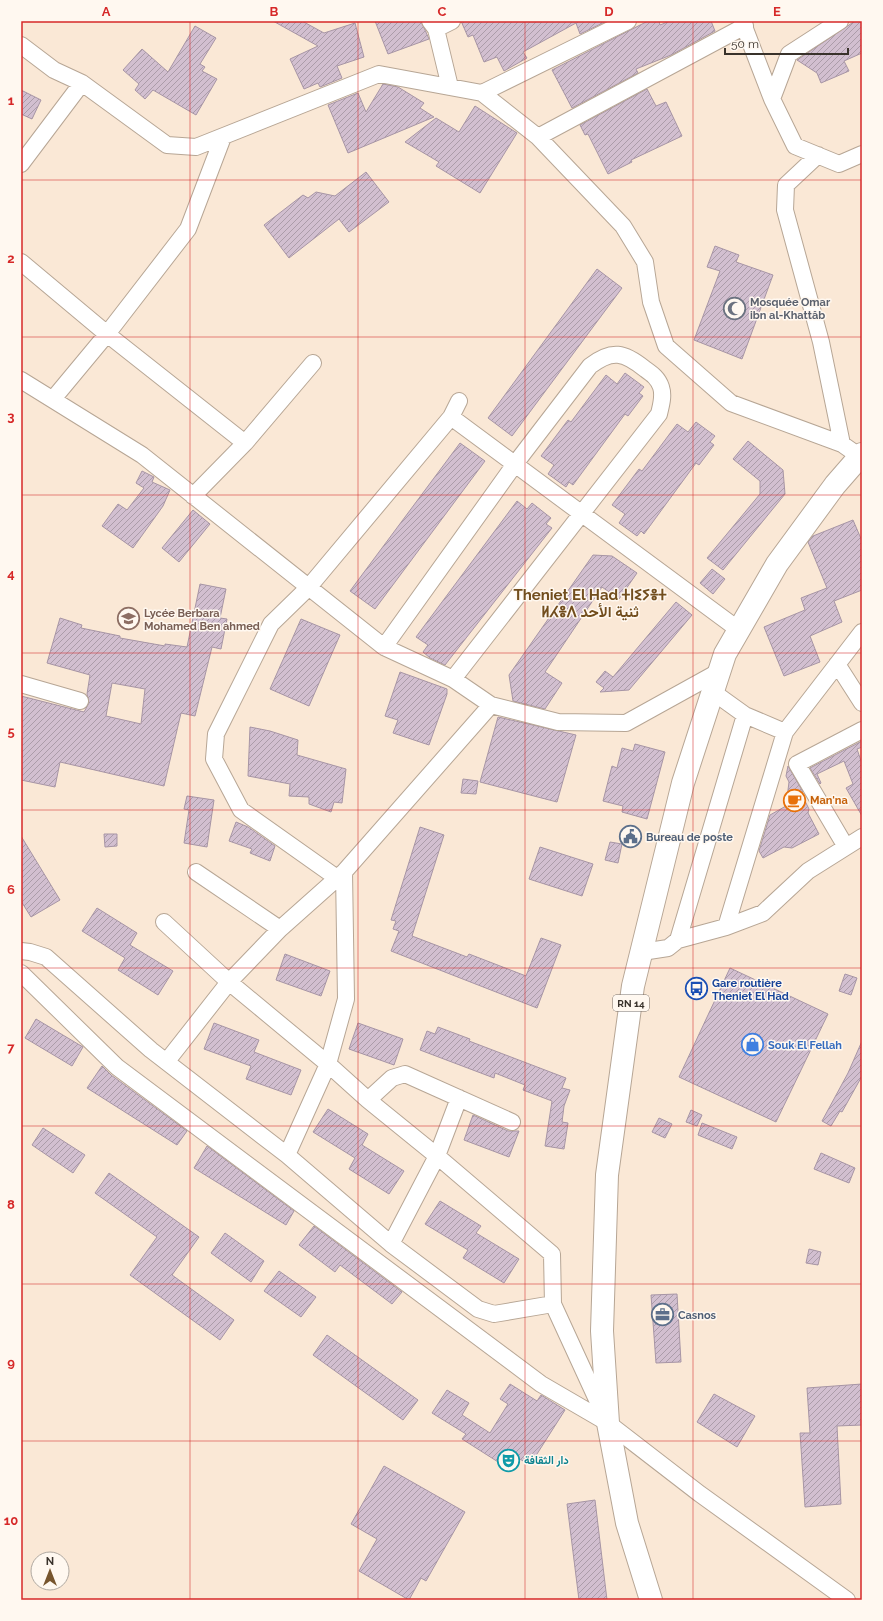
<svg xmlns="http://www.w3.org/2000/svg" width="883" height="1621" font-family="Raleway,Vazirmatn,'Noto Sans Tifinagh',sans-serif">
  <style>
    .building { fill: url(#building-hatch); stroke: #a795a5; fill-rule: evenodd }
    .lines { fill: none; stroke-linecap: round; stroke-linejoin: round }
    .minor-casing { stroke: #b7a695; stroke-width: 18 }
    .primary-casing { stroke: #b7a695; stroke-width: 24 }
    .minor { stroke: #fff; stroke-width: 16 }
    .primary { stroke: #fff; stroke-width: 22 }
    .grid { fill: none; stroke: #d62828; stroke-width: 1; stroke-opacity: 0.55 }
    .labels { text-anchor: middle; stroke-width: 3; stroke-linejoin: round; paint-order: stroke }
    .shield { fill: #fff8f0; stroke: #746d66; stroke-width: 1 }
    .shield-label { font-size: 10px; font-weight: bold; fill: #39322b }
    .worship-label { font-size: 11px; font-weight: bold; fill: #5b616d; stroke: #fff8f0; text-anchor: start }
    .education-label { font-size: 11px; font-weight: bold; fill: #785e54; stroke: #fff8f0; text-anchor: start }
    .food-label { font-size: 11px; font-weight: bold; fill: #c56008; stroke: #fff8f0; text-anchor: start }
    .service-label { font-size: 11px; font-weight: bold; fill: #4e5e75; stroke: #fff8f0; text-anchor: start }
    .transit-label { font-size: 11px; font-weight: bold; fill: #164399; stroke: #fff8f0; text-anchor: start }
    .shop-label { font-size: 11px; font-weight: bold; fill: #366cbe; stroke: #fff8f0; text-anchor: start }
    .culture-label { font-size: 11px; font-weight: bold; fill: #0d838f; stroke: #fff8f0; text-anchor: start }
    .district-label { font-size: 15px; font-weight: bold; fill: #724e1e; stroke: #fff8f0 }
    .neatline { fill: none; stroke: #d62828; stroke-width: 1.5 }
    .grid-label { font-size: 13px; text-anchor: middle; font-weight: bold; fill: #d62828 }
  </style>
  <defs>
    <pattern id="building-hatch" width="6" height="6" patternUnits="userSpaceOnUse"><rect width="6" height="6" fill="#d2bfd0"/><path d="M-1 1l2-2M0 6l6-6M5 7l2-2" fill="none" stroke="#ab9ca9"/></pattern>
  </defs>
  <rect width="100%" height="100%" fill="#fae8d6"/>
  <path class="building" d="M273 21H302L324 33 355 23 364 57 337 66 342 78 320 87 318 83 304 89 290 59 318 46Z
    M375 21H421L429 39 388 54Z
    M461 21H607L580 34 576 23 523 52 527 58 504 71 497 57 484 62 473 35 468 37Z
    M648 21H659L660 25 670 21H711L715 31 671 55 636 69 638 73 572 108 552 70Z
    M855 21H862V53L844 61 849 71 821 83 817 73 797 60Z
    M195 26 216 38 200 64 205 67 202 71 217 79 196 115 153 90 145 99 135 90 139 84 123 70 142 49 168 72Z
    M383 84 398 87 424 103 420 108 434 117 348 153 328 105 358 93 366 112Z
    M647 89 656 106 666 102 682 136 631 160 632 162 608 174 588 134 585 135 580 125Z
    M21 90 41 100 32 119 21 114Z
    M475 106 517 133 480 193 436 166 439 162 405 142 436 118 459 132Z
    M366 172 389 202 349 232 339 219 289 258 264 225 303 195 308 198 316 192 335 196Z
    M715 246 739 255 736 262 773 275 742 359 694 340 720 271 707 267Z
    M597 269 622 288 512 436 488 418Z
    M625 373 644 387 639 393 643 396 628 416 625 414 573 485 569 482 566 487 548 474 554 465 541 456 568 420 571 422 606 375 617 384Z
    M696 422 715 436 710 442 714 445 699 465 696 463 644 534 641 531 637 536 619 523 625 514 612 505 639 469 642 471 677 424 688 432Z
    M748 441 783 470 785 494 723 570 707 558 760 494V481L733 459Z
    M460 443 485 461 375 609 350 591Z
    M142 471 154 477 152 482 170 490 163 506 133 548 102 526 118 504 127 510 144 488 136 483Z
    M517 501 527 509 532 503 551 518 546 524 552 528 445 665 430 658 423 652 428 645 416 637Z
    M193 510 210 524 179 562 162 548Z
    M853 520 862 541V590L834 601 842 622 810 636 820 662 784 676 764 627 805 610 801 598 827 588 808 542 813 536Z
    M593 555 612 556 637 573 619 599 602 587 545 672 562 683 545 709 513 701 509 675Z
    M712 569 725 579 713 594 700 583Z
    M200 584 226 589 220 618 227 619 221 649 212 647 195 716 181 713 164 786 60 762 55 787 21 780V696L84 712 89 703 87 694 90 675 47 663 60 618 82 625 81 628 120 636V638L165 646V644L187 647ZM112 683 145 689 141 724 106 716Z
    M676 602 692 615 629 690 600 692 604 688 596 682 605 671 613 677Z
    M301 619 340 635 309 706 270 689Z
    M400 672 447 689V694L429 745 393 733 398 720 385 716Z
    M498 717 576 735 557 802 480 782Z
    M250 727 270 731 298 740 297 755 346 769 342 803 334 802 331 812 309 804V797L289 796 290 784 248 776Z
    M862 741V747L857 749 862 764V816L846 788 853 784 844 761 817 774 821 783 820 784 810 768Z
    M635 744 665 752 647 819 622 812 623 806 603 801 612 766 617 768 622 748 633 751Z
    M788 766 803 792 801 793 809 809 808 813 819 834 792 848 784 847 763 858 759 851 770 815 786 806 789 782 786 776Z
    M463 779 478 781 476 794 461 793Z
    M187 796 214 800 207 847 184 843 189 810 184 809Z
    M236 822 248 827 275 846 270 861 250 853 252 849 229 841Z
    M420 827 444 835 412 936 467 957 469 954 526 976 541 938 561 945 537 1008 391 951 399 931 393 929 396 921 391 920Z
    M104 834H117V846L105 847Z
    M21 836 60 900 31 917 21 901Z
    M610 842 622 844 618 863 605 860Z
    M540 847 593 864 582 896 529 879Z
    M97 908 137 933 130 945 173 971 158 995 118 970 125 958 82 931Z
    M285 954 330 971 321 996 276 980Z
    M730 968 828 1014 776 1122 679 1077Z
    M845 974 857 978 851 995 839 991Z
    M36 1019 83 1047 72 1066 25 1038Z
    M214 1023 259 1040 254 1052 301 1070 291 1095 246 1079 251 1066 204 1049Z
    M358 1023 403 1039 394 1065 349 1049Z
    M438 1027 470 1039 469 1041 566 1078 562 1088 570 1090 564 1106 562 1122 568 1123 564 1149 545 1146 552 1101 523 1090 525 1085 495 1073 494 1078 420 1050 427 1031 435 1034Z
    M862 1041V1076L842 1112 840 1111 831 1126 822 1121 848 1073Z
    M102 1066 111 1075 187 1131 177 1145 87 1088Z
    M328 1109 368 1134 362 1145 404 1171 389 1194 349 1169 355 1158 313 1132Z
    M691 1110 702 1115 697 1126 686 1122Z
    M473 1115 508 1131H519L509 1157 464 1140Z
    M659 1118 672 1124 665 1138 652 1132Z
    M702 1123 737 1137 732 1149 698 1135Z
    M43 1128 85 1155 73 1173 32 1145Z
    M207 1146 294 1211 286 1225 194 1168Z
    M821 1153 855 1168 849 1183 814 1169Z
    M109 1173 199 1237 172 1275 234 1320 220 1340 130 1275 157 1237 95 1193Z
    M440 1201 481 1226 476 1233 519 1259 504 1283 463 1258 468 1250 425 1224Z
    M314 1226 402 1292 392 1304 340 1265 335 1272 299 1245Z
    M225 1233 264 1261 251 1282 211 1253Z
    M809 1249 821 1252 818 1265 806 1263Z
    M279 1271 316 1297 301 1317 264 1291Z
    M677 1294 681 1362 656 1363 651 1295Z
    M327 1335 418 1400 403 1420 313 1355Z
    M510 1384 537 1401 541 1395 565 1410 530 1465 513 1455 506 1467 462 1439 466 1434 432 1413 447 1390 469 1403 462 1415 490 1433 508 1404 500 1399Z
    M862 1384V1425L837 1426 841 1504 805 1507 800 1433H810L807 1388Z
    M714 1394 755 1416 737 1447 697 1422Z
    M384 1466 465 1512 426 1581 421 1578 409 1600 359 1571 377 1539 351 1524Z
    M595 1500 607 1600H579L567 1504Z"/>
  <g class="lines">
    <defs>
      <path id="minor" d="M430 21 436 29 450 87
        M742 21 772 99
        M840 21 789 54 772 99 795 146 839 164 862 154
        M436 29 452 21
        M21 45 54 70 82 83 167 145 196 147 379 74 482 93 538 137 623 226 645 262 651 302 666 346 731 403 842 444 859 456H862
        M482 93 628 21
        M538 137 745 26
        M818 155 786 185 785 210 821 342 842 444
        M21 164 82 83
        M21 262 107 334 245 443
        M21 380 142 455 384 647 453 679 491 705 558 722 626 723 720 671
        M53 399 107 334 188 229 223 137
        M451 417 739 630
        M193 496 245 443 313 363
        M384 647 515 464 590 366C612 349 624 352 645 369 652 374 658 378 661 387 664 396 661 405 659 414L453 679
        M837 664 862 703
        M21 684 80 701
        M745 715 785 732
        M846 847 797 764 862 730
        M196 872 280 929
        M337 878 241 810 214 759 216 734 271 624 308 588 451 417 459 401
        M164 922 229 982 328 1064 368 1100 437 1156 552 1254 553 1304 604 1415
        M726 927 763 913 808 871 862 837
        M678 940 745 715 713 692
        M21 951 30 952 46 957 151 1050 287 1155 391 1244 478 1309 494 1314 553 1304
        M642 952 668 948 678 940 726 927 785 732 862 632
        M21 973 117 1067 541 1384 608 1423 700 1494 847 1600
        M167 1061 229 982 280 929 344 872 491 705
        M368 1100 392 1078 405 1074 512 1122
        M287 1155 328 1064 346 999 344 872
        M391 1244 437 1156 459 1098"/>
      <path id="primary" d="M651 1600 627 1523 608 1423 602 1331 607 1175 633 986 683 783 725 654 777 564 835 485 862 454"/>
    </defs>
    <use href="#minor" class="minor-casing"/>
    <use href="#primary" class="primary-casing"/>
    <use href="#minor" class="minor"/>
    <use href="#primary" class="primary"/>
  </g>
  <path class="grid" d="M190 21V1600M358 21V1600M525 21V1600M693 21V1600M21 180H862M21 337H862M21 495H862M21 653H862M21 810H862M21 968H862M21 1126H862M21 1284H862M21 1441H862"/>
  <defs>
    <symbol id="mosque-ring" viewBox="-11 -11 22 22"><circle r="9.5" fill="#fff8f0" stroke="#6b7280" stroke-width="1.5"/><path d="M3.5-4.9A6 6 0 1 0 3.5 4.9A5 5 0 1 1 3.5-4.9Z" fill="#6b7280"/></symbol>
    <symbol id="school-ring" viewBox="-11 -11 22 22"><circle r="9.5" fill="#fff8f0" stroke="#8d6e63" stroke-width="1.5"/><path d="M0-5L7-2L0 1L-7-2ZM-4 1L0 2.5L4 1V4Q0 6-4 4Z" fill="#8d6e63"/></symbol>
    <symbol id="cafe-ring" viewBox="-11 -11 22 22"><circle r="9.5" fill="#fff8f0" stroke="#e8710a" stroke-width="1.5"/><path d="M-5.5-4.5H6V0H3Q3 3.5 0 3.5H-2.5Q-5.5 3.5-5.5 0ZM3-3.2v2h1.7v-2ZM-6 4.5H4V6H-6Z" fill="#e8710a"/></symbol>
    <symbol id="civic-ring" viewBox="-11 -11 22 22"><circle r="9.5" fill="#fff8f0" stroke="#5c6f8a" stroke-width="1.5"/><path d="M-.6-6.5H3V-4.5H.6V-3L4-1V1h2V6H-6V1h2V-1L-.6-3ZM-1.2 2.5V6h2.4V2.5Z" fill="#5c6f8a"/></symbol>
    <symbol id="bus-ring" viewBox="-11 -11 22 22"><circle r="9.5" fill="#fff8f0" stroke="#1a4fb4" stroke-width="1.5"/><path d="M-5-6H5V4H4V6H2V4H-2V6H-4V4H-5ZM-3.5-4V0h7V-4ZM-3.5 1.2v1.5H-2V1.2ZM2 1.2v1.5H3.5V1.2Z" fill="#1a4fb4"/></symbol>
    <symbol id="shop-ring" viewBox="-11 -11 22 22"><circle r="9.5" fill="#fff8f0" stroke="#3f7fe0" stroke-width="1.5"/><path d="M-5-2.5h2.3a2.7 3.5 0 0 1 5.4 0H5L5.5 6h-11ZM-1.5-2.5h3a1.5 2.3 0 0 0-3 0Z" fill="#3f7fe0"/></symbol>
    <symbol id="office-ring" viewBox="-11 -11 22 22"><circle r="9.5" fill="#fff8f0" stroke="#5c6f8a" stroke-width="1.5"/><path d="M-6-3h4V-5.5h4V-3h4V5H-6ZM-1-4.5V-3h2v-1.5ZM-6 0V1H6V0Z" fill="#5c6f8a"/></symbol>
    <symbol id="theatre-ring" viewBox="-11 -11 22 22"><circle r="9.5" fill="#fff8f0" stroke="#0f9aa8" stroke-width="1.5"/><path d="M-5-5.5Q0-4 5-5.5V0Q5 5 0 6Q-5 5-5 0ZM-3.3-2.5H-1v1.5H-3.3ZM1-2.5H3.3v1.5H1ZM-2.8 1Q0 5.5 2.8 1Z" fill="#0f9aa8"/></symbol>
  </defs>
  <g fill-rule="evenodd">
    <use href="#mosque-ring" x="722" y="296" width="25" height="25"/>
    <use href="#school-ring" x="116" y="606" width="25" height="25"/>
    <use href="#cafe-ring" x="782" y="788" width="25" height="25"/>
    <use href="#civic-ring" x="618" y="824" width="25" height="25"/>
    <use href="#bus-ring" x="684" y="976" width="25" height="25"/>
    <use href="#shop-ring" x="740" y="1032" width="25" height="25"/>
    <use href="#office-ring" x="650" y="1302" width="25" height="25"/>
    <use href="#theatre-ring" x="496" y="1448" width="25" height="25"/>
  </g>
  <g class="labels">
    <rect class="shield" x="613" y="995" width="36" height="16" rx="3"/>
    <g class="shield-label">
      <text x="631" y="1007">RN 14</text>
    </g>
    <g class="worship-label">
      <text x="750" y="306">Mosquée Omar<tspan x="750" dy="13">ibn al-Khattâb</tspan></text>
    </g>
    <g class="education-label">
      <text x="144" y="617">Lycée Berbara<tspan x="144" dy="13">Mohamed Ben ahmed</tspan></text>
    </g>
    <g class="food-label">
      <text x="810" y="804">Man'na</text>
    </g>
    <g class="service-label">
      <text x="646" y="841">Bureau de poste</text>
      <text x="678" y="1319">Casnos</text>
    </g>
    <g class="transit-label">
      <text x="712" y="987">Gare routière<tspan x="712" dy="13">Theniet El Had</tspan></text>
    </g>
    <g class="shop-label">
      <text x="768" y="1049">Souk El Fellah</text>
    </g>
    <g class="culture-label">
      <text x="524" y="1464">دار الثقافة</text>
    </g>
    <g class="district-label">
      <text x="590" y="600">Theniet El Had ⵜⵏⵉⵢⴻⵜ<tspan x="590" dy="17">ⵍⵃⴻⴷ ثنية الأحد</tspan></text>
    </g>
  </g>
  <rect width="883" height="1621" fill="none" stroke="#fff8f0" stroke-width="44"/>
  <g transform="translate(50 1571)"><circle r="19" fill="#fff8f0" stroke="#b0a9a1"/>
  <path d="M0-3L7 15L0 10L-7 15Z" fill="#77552d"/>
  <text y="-6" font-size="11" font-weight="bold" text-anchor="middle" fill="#39322b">N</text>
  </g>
  <path d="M725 48v6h123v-6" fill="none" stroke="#39322b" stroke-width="2"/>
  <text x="731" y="48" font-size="12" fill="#39322b" stroke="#fff8f0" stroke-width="3" paint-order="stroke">50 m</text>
  <rect x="22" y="22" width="839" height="1577" class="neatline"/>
  <g class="grid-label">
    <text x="106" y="16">A</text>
    <text x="274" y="16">B</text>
    <text x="442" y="16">C</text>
    <text x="609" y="16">D</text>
    <text x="777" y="16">E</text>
    <text x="11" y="105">1</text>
    <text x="11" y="263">2</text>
    <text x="11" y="421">3</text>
    <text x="11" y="578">4</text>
    <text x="11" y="736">5</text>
    <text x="11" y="894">6</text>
    <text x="11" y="1052">7</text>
    <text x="11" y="1209">8</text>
    <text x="11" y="1367">9</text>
    <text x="11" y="1525">10</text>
  </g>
</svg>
